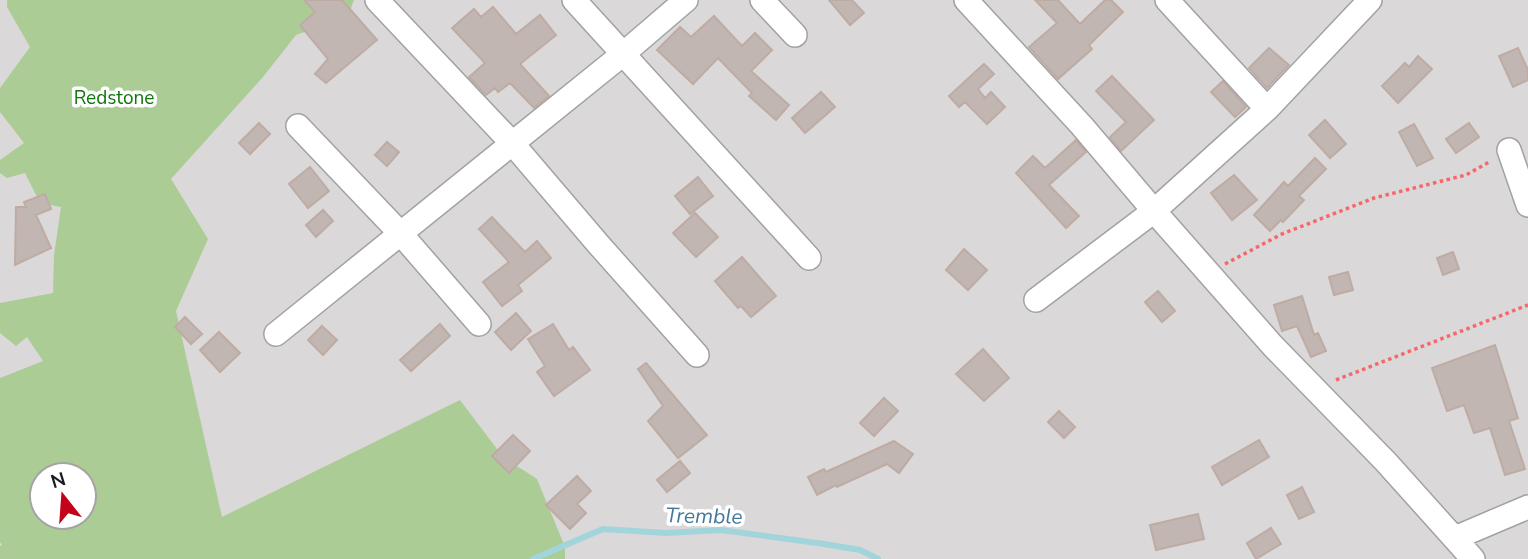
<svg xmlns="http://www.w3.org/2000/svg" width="1528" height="559" font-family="'Nunito Sans',sans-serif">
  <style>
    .residential { fill: #dad8d9; fill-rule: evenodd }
    .forest { fill: #accc96; fill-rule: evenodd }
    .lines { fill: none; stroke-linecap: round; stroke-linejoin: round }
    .stream { stroke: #a1d5db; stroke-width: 6 }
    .building { fill: #c1b6b1; stroke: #beaca4; stroke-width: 2 }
    .minor-casing { stroke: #a2a2a2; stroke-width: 26 }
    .path { stroke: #f7676a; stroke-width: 3.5; stroke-dasharray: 3.5 3.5; stroke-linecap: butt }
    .minor { stroke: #fff; stroke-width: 23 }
    .labels { text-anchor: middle; stroke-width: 7; stroke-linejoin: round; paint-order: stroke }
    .park-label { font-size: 19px; fill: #10770c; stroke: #fff }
    .water-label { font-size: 21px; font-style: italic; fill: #44799a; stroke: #fff }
  </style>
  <rect width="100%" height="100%" fill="#ede8e1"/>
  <path class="residential" d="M0 0H1528V559H0ZM42 475H84V517H42Z"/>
  <path class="forest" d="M7 0H354L348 16 296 35 263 77 171 179 208 239 176 311 222 517 460 400 503 457 537 479 565 547V559H0V546L2 545 0 542V378L43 361 27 337 16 346 0 333V303L53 293 54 255 61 207 40 203 25 173 7 178 0 173V160L24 143 0 112V88L30 47 7 7ZM42 475H84V517H42Z"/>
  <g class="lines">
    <path class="stream" d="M533 559 603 529 666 533 721 530 824 544 860 550 878 559"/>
  </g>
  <path class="building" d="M304 0H342L377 40 326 83 315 74 328 59 300 25 315 12Z
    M829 0H852L864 13 850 25Z
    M1035 0H1058L1080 24 1105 0H1111L1123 12 1089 45 1092 49 1058 79 1029 47 1057 23Z
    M493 7 516 34 540 15 556 35 520 64 549 96 534 108 510 83 498 92 495 88 486 95 469 77 485 63 452 28 474 9 481 17Z
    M714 16 742 46 755 33 772 50 751 71 789 105 776 120 749 96 752 93 718 58 693 84 657 50 680 27 691 37Z
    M1269 48 1289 65 1267 88 1249 68Z
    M1518 48 1528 70V80L1513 87 1499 56Z
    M1418 56 1432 69 1398 103 1382 86 1405 63 1409 67Z
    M984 64 994 74 978 89 985 98 991 92 1005 107 987 124 965 102 959 107 949 96Z
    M1112 76 1154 120 1121 151 1110 137 1126 122 1096 91Z
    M1223 81 1246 107 1235 117 1211 92Z
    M821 92 835 107 805 133 792 118Z
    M1325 120 1346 144 1330 158 1309 135Z
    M259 123 270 134 250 154 239 143Z
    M1469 123 1479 137 1456 153 1446 139Z
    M1414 124 1433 158 1417 166 1399 132Z
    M1076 140 1086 152 1049 185 1079 216 1066 228 1016 173 1033 156 1045 168Z
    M387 142 399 152 387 166 375 155Z
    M1315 158 1326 169 1299 196 1304 200 1283 222 1281 220 1270 231 1254 215 1284 182 1288 186Z
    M310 167 329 191 308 208 289 184Z
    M1234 175 1257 200 1232 220 1211 193Z
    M698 177 713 196 690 214 675 196Z
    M45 194 51 209 36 215 51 248 15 265 16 207H26L24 202Z
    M323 210 333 221 316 237 306 225Z
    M695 213 718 237 696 257 673 233Z
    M492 217 525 252 537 241 551 258 518 285 522 291 502 306 483 282 509 262 479 229Z
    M964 249 987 270 968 290 946 270Z
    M1453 252 1459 269 1443 275 1437 258Z
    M742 257 776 296 751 317 741 306 738 308 715 281Z
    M1348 272 1353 290 1334 295 1329 277Z
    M1158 291 1175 311 1162 322 1145 302Z
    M1302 296 1314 335 1318 333 1326 351 1311 357 1297 326 1282 331 1274 305Z
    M516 313 531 331 511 350 495 332Z
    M185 317 202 334 191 344 175 327Z
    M440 324 450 336 411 371 400 360Z
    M553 324 569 350 573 347 590 370 554 396 537 372 545 366 528 339Z
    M322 326 337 340 323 355 308 340Z
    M219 332 240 353 220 372 200 350Z
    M1495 345 1518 418 1509 421 1525 469 1505 475 1490 428 1474 433 1464 405 1447 411 1432 368Z
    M983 349 1009 378 984 401 956 374Z
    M646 363 707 435 678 458 648 421 663 406 638 369Z
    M884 398 898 411 874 436 860 423Z
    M1059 411 1075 427 1064 438 1048 422Z
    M513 435 530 451 509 473 492 456Z
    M1259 440 1269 457 1222 485 1212 467Z
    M894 441 913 454 899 473 887 464 837 487 836 485 817 495 808 477 824 469 826 472Z
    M680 461 690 473 667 492 657 480Z
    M577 476 591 491 577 504 586 513 570 529 546 505Z
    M1302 487 1314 512 1299 519 1287 495Z
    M1198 514 1204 539 1156 550 1150 525Z
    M1271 528 1281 544 1256 559 1247 543Z"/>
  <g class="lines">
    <defs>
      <path id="minor" d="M377 0 512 143 599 245 697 355
        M574 0 809 258
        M762 0 795 35
        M966 0 1082 126 1154 211 1272 345 1386 462 1473 559
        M1167 0 1267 109
        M298 126 401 234 479 324
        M1509 150 1528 205
        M1036 300 1154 211 1267 109 1370 0
        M276 334 623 54 686 0
        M1455 538 1528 507"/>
    </defs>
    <use href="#minor" class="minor-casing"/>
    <path class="path" d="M1225 264 1282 234 1374 198 1466 175 1491 161
      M1336 380 1528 305"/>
    <use href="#minor" class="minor"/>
  </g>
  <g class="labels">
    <g class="park-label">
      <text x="114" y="104">Redstone</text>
    </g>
    <g class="water-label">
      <text transform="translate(704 516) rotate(1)" y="7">Tremble</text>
    </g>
  </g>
  <g transform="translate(63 496) rotate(343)"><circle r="33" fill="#ffffff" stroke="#a4a4a4" stroke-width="2"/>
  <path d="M0-5L12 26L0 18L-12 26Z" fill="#c4031a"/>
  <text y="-10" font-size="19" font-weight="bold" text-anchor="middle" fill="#1b1b1b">N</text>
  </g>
</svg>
